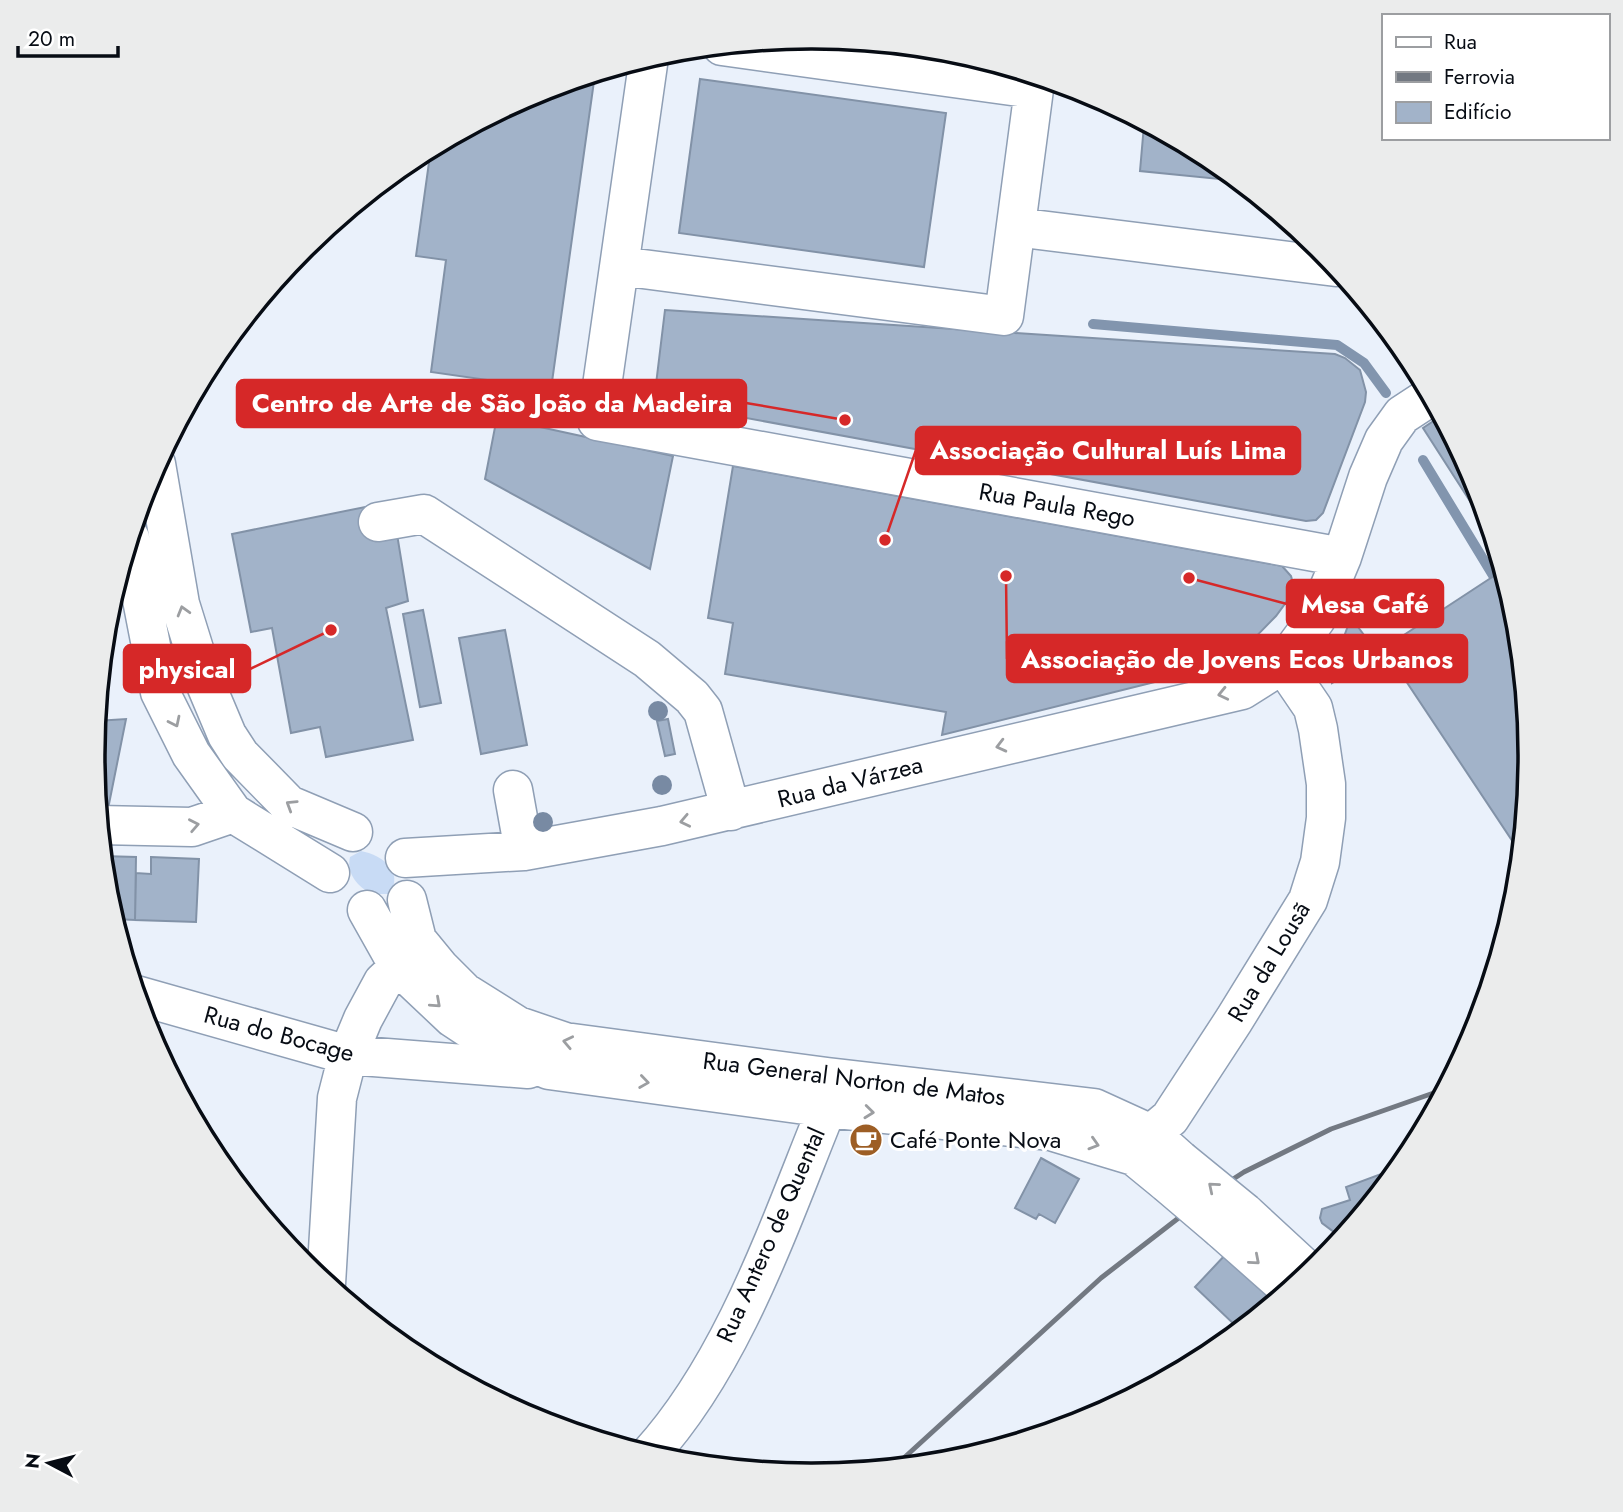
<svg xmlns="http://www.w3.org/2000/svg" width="1623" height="1512" font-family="Jost,sans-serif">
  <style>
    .green { fill: #c8dbf5 }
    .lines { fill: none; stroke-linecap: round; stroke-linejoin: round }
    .stream { stroke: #8295ae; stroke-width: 10 }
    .building { fill: #a2b3c9; stroke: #8292a7; stroke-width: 2 }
    .minor-casing { stroke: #8f9fb5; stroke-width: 41 }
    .minor { stroke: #fff; stroke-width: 38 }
    .rail { stroke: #737982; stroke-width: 5 }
    .minor-bridge-casing { stroke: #8f9fb5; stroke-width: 41; stroke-linecap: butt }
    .minor-bridge { stroke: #fff; stroke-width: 38 }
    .tree { fill: #788aa3 }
    .oneway { stroke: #9c9ea1 }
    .labels { text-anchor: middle; stroke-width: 6; stroke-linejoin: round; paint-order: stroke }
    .street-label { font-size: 24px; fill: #070c14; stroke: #fff }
    .poi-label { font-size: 24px; fill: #070c14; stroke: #fff; text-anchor: start }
    .rim { fill: none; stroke: #070c14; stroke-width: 3.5 }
    .leader { fill: none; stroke: #d62828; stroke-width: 2.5 }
    .callout-dot { fill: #d62828; stroke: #fff; stroke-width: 2.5 }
    .callout { fill: #d62828; stroke: #d62828; stroke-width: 2.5 }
    .callout-label { font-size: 26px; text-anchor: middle; font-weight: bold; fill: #fff }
  </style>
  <rect width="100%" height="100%" fill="#eaf1fb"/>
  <path class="green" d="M361 851C382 855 405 872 389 894H372C358 887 346 874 350 857Z"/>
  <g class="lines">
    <path class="stream" d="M1093 324 1337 345 1364 363 1386 393
      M1423 460 1497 582"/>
  </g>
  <path class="building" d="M812 37 876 43 875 49 802 38Z
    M595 74 551 389 431 372 446 260 416 256 431 148 537 91Z
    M700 79 946 113 924 267 679 233Z
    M1144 125 1151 126 1211 158 1220 165 1219 179 1140 171Z
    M665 310 1335 354 1345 358 1360 370 1366 392 1365 402 1323 513 1316 520 1306 521 654 401Z
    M1441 416 1476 481 1493 537 1423 428Z
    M496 422 540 427 673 456 650 569 485 479Z
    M733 466 1282 566 1291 576 1295 590 1276 616 1239 654 1195 672 942 735 946 712 725 674 733 623 708 618Z
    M370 506 396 528 408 601 386 608 413 740 326 757 320 727 291 733 272 628 251 632 232 534Z
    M1503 570 1517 616 1531 756 1521 854 1384 648Z
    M423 610 441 703 420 707 403 614Z
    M1349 623 1358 627 1379 655 1332 683 1331 672Z
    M505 630 527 745 481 754 459 638Z
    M126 719 107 814H98L92 756 96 721Z
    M668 719 675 754 665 756 657 721Z
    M102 856 136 857 135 920 113 919 106 896Z
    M151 857 199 859 196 922 135 920 136 873 151 874Z
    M1041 1158 1079 1179 1055 1223 1039 1214 1036 1219 1015 1208Z
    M1400 1167 1342 1238 1322 1223 1320 1218 1322 1209 1350 1200 1346 1187Z
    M1227 1253 1277 1300 1240 1330 1195 1287Z"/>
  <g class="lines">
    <defs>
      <path id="minor" d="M649 57 597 421 1342 557
        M1016 227 1336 267
        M620 266 1004 316 1034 89 722 46
        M156 464 180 604 203 678 227 735 240 755 289 805 353 832
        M378 522 424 514 647 659 692 697 703 711 731 811
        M130 538 160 692 191 754 233 813 330 873
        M513 790 524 851
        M99 825 192 827 233 813
        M405 858 524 851 662 826 1242 690 1283 664 1316 619 1342 557 1368 477 1384 440 1402 415 1431 396
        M407 900 417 940 440 968 464 992 518 1026 565 1042 827 1077 1094 1108 1151 1134 1180 1160
        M367 910 399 967 453 1018 503 1051 549 1070 827 1108 1051 1131 1134 1156 1167 1183
        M136 995 348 1055 528 1069
        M1135 1154 1151 1134 1170 1118 1234 1020 1308 900 1320 862 1326 818V784L1318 729 1313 708 1283 664
        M1245 1213 1310 1273
        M1221 1229 1290 1290
        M326 1284 337 1098 348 1055 363 1019 383 982 399 967
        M649 1455C734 1362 780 1223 827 1108V1082"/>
    </defs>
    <use href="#minor" class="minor-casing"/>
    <use href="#minor" class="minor"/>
    <path class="rail" d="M894 1467 1101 1278 1207 1196 1244 1172 1331 1129 1445 1089"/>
    <defs>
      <path id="minor-bridge" d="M1180 1160 1245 1213
        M1167 1183 1221 1229"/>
    </defs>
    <use href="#minor-bridge" class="minor-bridge-casing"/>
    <use href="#minor-bridge" class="minor-bridge"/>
  </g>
  <g class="tree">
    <circle cx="658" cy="711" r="10"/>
    <circle cx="662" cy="785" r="10"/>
    <circle cx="543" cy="822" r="10"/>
  </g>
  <defs><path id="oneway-chevron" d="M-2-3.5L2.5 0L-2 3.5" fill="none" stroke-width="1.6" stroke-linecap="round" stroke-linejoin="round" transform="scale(1.75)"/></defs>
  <g class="oneway">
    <use href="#oneway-chevron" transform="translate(183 611) rotate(-106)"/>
    <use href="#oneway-chevron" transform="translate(1223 694) rotate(167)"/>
    <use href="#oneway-chevron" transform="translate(175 722) rotate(64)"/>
    <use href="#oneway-chevron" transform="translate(1001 746) rotate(166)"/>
    <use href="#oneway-chevron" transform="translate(291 805) rotate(-148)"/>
    <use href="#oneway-chevron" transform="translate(685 821) rotate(168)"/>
    <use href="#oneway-chevron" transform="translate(194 825) rotate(-11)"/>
    <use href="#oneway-chevron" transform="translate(436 1003) rotate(42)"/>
    <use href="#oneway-chevron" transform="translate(568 1042) rotate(-168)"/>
    <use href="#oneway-chevron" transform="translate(644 1082) rotate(8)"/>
    <use href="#oneway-chevron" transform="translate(869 1112) rotate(6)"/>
    <use href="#oneway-chevron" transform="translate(1094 1144) rotate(17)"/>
    <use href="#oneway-chevron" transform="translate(1213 1187) rotate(-140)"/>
    <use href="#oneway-chevron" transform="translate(1255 1260) rotate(41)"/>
  </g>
  <defs>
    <symbol id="cafe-disc" viewBox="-11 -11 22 22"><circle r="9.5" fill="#9d5e25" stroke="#fff"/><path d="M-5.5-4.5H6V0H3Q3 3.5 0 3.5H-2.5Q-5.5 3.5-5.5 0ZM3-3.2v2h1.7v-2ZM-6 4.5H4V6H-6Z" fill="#fff"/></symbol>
  </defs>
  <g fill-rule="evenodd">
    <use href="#cafe-disc" x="847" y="1121" width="38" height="38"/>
  </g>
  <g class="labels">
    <g class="street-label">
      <text transform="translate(1057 505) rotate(10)" y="8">Rua Paula Rego</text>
      <text transform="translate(850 782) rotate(-14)" y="8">Rua da Várzea</text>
      <text transform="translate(1269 962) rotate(-59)" y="8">Rua da Lousã</text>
      <text transform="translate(279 1034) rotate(15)" y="8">Rua do Bocage</text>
      <text transform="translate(854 1079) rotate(7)" y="8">Rua General Norton de Matos</text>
      <text transform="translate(771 1235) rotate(-66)" y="8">Rua Antero de Quental</text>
    </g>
    <g class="poi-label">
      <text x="890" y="1148">Café Ponte Nova</text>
    </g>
  </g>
  <path d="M0 0H1623V1512H0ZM811 49H812A706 706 0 0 1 1518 755V757A706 706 0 0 1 812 1463H811A706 706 0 0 1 105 757V755A706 706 0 0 1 811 49Z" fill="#ebecec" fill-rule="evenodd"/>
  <path class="rim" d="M811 49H812A706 706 0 0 1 1518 755V757A706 706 0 0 1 812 1463H811A706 706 0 0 1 105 757V755A706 706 0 0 1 811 49Z"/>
  <path class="leader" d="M845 420L746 403M885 540L916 450M1189 578L1287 604M1006 576L1007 659M331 630L250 669"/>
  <g class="callout-dot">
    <circle cx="845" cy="420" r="7"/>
    <circle cx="885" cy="540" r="7"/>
    <circle cx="1189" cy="578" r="7"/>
    <circle cx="1006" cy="576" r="7"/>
    <circle cx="331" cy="630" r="7"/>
  </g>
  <g class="callout">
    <rect x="237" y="380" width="509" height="47" rx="7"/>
    <rect x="916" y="427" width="384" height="47" rx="7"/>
    <rect x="1287" y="580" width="156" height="47" rx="7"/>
    <rect x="1007" y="635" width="460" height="47" rx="7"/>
    <rect x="124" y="645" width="126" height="47" rx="7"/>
  </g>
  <g class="callout-label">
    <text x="492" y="412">Centro de Arte de São João da Madeira</text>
    <text x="1108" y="459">Associação Cultural Luís Lima</text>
    <text x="1365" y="613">Mesa Café</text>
    <text x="1237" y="668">Associação de Jovens Ecos Urbanos</text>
    <text x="187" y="678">physical</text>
  </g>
  <rect x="1382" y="14" width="228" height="126" fill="#ffffff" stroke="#9c9ea1" stroke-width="2"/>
  <rect x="1396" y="37" width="35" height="10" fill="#ffffff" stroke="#9c9ea1" stroke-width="2"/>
  <text x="1444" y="49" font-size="21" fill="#070c14">Rua</text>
  <rect x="1396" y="72" width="35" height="10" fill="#737982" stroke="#9c9ea1" stroke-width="2"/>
  <text x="1444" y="84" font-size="21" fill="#070c14">Ferrovia</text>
  <rect x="1396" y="102" width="35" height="21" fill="#a2b3c9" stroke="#9c9ea1" stroke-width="2"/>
  <text x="1444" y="119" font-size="21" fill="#070c14">Edifício</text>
  <g transform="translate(49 1463) rotate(277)" stroke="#ffffff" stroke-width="5" paint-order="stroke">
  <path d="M0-5L12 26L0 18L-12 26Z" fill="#070c14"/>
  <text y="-10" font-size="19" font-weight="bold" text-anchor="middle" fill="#070c14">N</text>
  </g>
  <path d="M18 46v10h100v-10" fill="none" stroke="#070c14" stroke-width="3.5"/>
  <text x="28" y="46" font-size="21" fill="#070c14" stroke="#ffffff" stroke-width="5" paint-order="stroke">20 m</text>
</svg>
